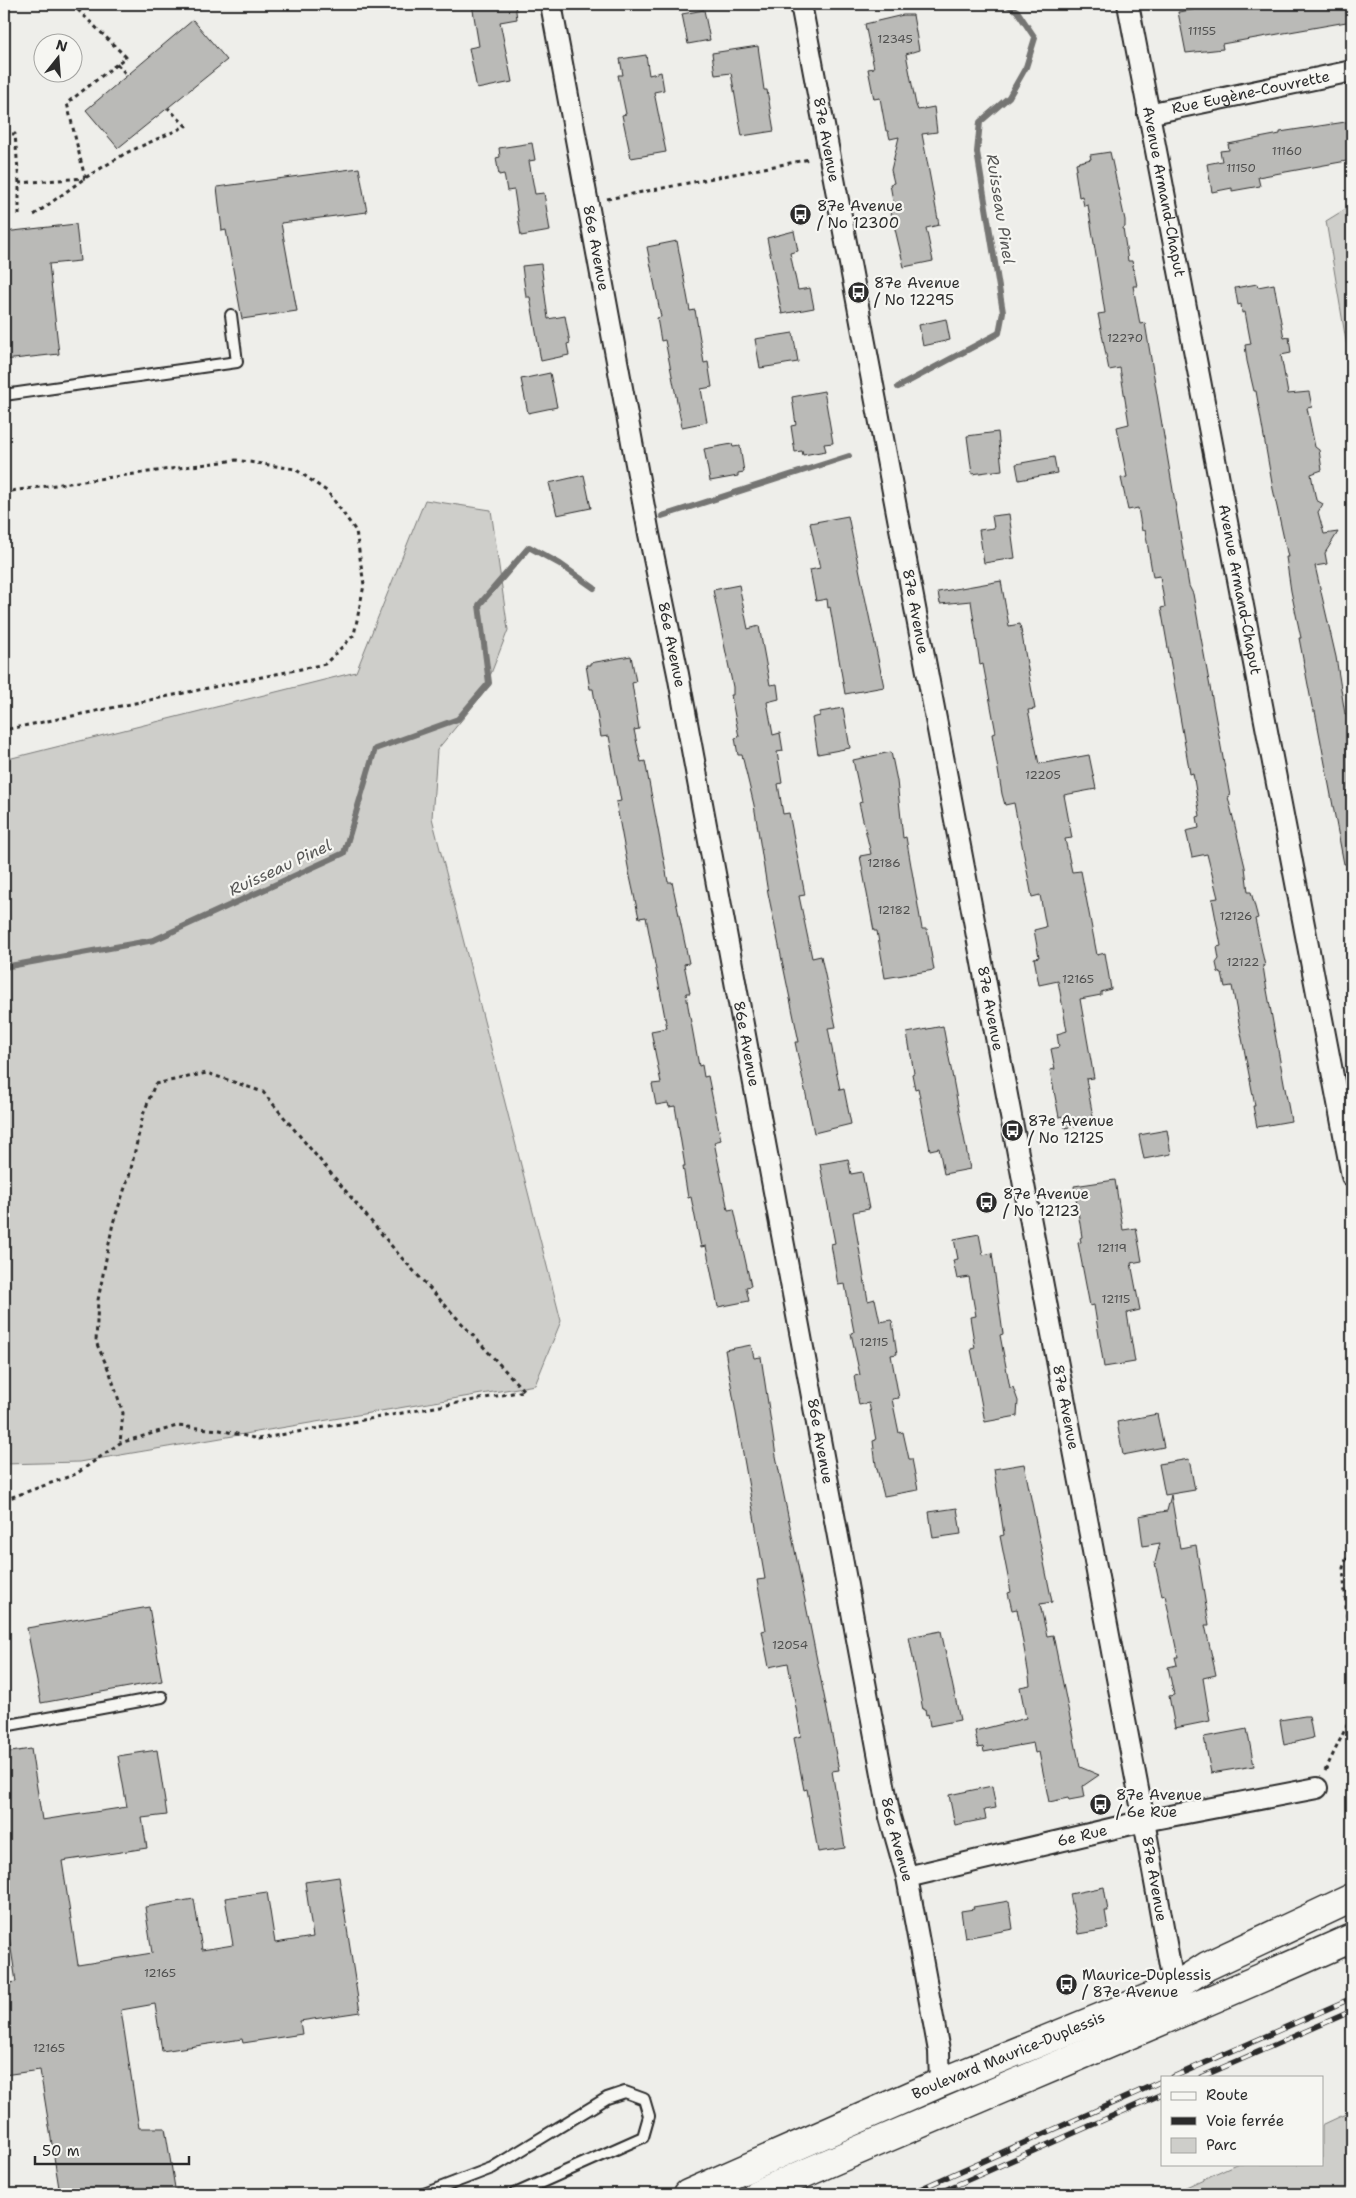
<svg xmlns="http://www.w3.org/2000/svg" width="1356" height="2198" font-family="'Shantell Sans',sans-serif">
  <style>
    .green { fill: #cececa; stroke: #7c7c7a }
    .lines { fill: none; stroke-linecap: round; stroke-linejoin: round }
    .stream { stroke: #757573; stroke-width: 6 }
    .building { fill: #babab7; stroke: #2b2b2b }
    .lane-casing { stroke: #2b2b2b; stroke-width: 14 }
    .street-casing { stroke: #2b2b2b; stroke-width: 24 }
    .secondary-casing { stroke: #2b2b2b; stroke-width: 31 }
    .path { stroke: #2b2b2b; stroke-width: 3; stroke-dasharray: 4 4; stroke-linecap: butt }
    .lane { stroke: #f6f6f2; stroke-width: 10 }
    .street { stroke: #f6f6f2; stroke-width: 20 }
    .secondary { stroke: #f6f6f2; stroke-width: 28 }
    .rail-casing { stroke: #2b2b2b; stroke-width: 5.5 }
    .rail { stroke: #f6f6f2; stroke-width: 4; stroke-dasharray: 11; stroke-linecap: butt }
    .labels { text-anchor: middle; stroke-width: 4.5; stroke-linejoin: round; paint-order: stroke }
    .number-label { font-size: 12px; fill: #4f4f4e }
    .street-label { font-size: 15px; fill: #2b2b2b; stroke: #f6f6f2 }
    .poi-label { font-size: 15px; fill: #2b2b2b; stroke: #f6f6f2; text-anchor: start }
    .water-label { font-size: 16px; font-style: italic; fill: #565655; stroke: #f6f6f2 }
  </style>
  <rect width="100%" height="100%" fill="#eeeeea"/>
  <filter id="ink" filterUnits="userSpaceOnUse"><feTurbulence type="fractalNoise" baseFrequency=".02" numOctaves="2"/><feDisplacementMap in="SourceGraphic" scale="10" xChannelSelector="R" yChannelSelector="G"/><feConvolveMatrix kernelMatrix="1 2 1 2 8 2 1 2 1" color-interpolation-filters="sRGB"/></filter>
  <g filter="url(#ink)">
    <path class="green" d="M1352 205V377L1326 221Z
      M425 500 491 510 508 630 483 694 437 750 432 818 561 1321 535 1385 79 1462 4 1464V760L356 672Z
      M1352 2111V2194H1171L1236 2164H1322V2125Z"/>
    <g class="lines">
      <path class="stream" d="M898 387 999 333 1003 312 977 152 980 122 1009 97 1026 67 1035 38 1017 11 1006 4
        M662 516 849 456
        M4 967 154 940 344 853 375 749 458 719 489 683 479 605 529 547 560 564 594 588"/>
    </g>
    <path class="building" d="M472 4H515L517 19 500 22 512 82 477 89 469 48 479 46Z
      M1197 4H1352V21L1222 44 1223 49 1186 53 1178 12 1198 9Z
      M704 10 710 40 688 44 682 14Z
      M903 15H913L919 50 906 54 916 105 918 110 934 107 937 132 922 134 939 225 926 228 933 261 904 267 890 208 894 207 890 184 894 183 891 170 899 137 890 139 888 131H886L880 98 874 99 868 69 874 68 865 24Z
      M193 20 227 60 118 148 86 110Z
      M758 46 764 90H767L774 131 742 136 731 73 715 75 712 53Z
      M646 55 649 75 661 72 664 90 654 92 666 152 631 158 622 115 626 114 618 75H623L620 59Z
      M1352 121V160L1258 177 1260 186 1232 191V188L1212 192 1207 164 1222 161 1220 151 1229 150 1228 144 1280 134V132Z
      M532 143 535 160 529 161 535 194 544 193 550 231 521 236 514 190 507 191 504 174 499 175 496 158 500 157 499 148Z
      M1110 152 1125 220V227L1123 228 1128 261H1132L1137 286H1133L1140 324 1145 323 1189 586 1193 594 1230 796 1228 797 1245 867 1248 892H1251L1258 918 1255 919 1265 966H1263L1265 979 1291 1121 1257 1127 1253 1106H1255L1232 986 1225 987 1222 974 1218 972 1216 963 1219 959 1217 947 1221 946 1212 899 1218 898 1207 854 1192 857 1186 831 1199 828 1197 817 1200 816 1193 773 1190 774 1161 608 1165 607 1160 576 1153 577 1145 530 1142 531 1138 508 1128 510 1121 478 1127 477 1117 427 1129 424 1120 368 1109 370 1098 314 1105 313 1088 205 1084 206 1082 196 1079 197 1075 170 1077 169 1076 163 1091 159 1090 155Z
      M359 168 367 212 281 223 297 311 242 319 226 230 222 231 217 187Z
      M76 224 80 261 49 264 59 354 4 360V232Z
      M794 231 798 251 790 253 798 290 810 288 814 308 782 314 767 238Z
      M677 241 690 311 695 310 704 363 708 362 712 387 701 389 707 422 682 427 665 340 661 341 657 318 661 317 647 247Z
      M541 264 548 319 565 316 570 343 567 344 569 355 541 361 530 297H526L522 266Z
      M1257 284 1258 287 1274 284 1284 338 1289 337 1291 353 1281 355 1288 394 1309 392 1312 407 1307 408 1315 447 1319 450 1322 470 1311 474 1316 500 1323 504 1318 512 1324 534 1338 532 1325 553 1327 564 1315 566 1336 657 1345 714 1350 713 1352 726V863L1344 864 1315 711H1313L1299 638H1301L1291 591 1286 557H1288L1273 489 1256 391H1254L1247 361 1245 345 1251 344 1245 312 1242 313 1241 304 1238 305 1235 288Z
      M946 319 950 340 923 346 919 325Z
      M793 333 798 362 760 368 755 339Z
      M550 373 557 407 528 413 521 379Z
      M824 391 833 443 824 444 826 451 803 455 802 451 795 452 791 426 796 425 792 397Z
      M998 432 1002 470 972 474 967 436Z
      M732 444 733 447 740 446 744 472 738 473V476L710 481 704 449Z
      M1054 457 1057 473 1019 480 1016 464Z
      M584 475 591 508 557 515 549 483Z
      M1009 514 1015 558 984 563 979 530 994 528 992 516Z
      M848 516 884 687 845 694 830 607 828 608 827 599 816 601 810 570 820 568 810 523Z
      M1001 581 1009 626 1020 624 1035 709 1028 710 1039 764 1089 755 1096 789 1064 795 1072 838 1065 839 1072 872 1081 871 1097 955 1105 953 1111 989 1101 992V995L1080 999 1094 1078 1086 1079 1094 1122 1065 1128 1063 1116 1059 1117 1050 1070 1055 1069 1051 1049 1059 1047 1057 1034 1067 1031 1058 981 1039 985 1034 958 1039 957 1034 930 1046 927 1040 895 1032 897 1014 803 1005 805 1002 794 992 734 996 733 983 664 980 665 971 601 940 604 938 592Z
      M739 585 748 629 759 626 770 685 777 684 779 699 767 702 773 735 780 733 783 751 777 752 782 783 778 784 783 814 789 813 805 895 799 896 812 958 821 956 836 1027 828 1028 840 1090 844 1089 851 1124 814 1133 795 1042H799L768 893 754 805 742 755H738L735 738 739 737 731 695H733V687L713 590Z
      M631 656 636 682 632 683 639 729 634 730 641 762 645 761 668 882H672L689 963 684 964 690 993H686L688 1006 699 1066 702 1065 704 1077 708 1076 721 1140 714 1142 728 1210 734 1209 751 1286 746 1287 749 1301 718 1307 706 1246 701 1247 691 1197 688 1198 683 1166H685L675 1106 669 1107 668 1103 656 1105 652 1084 661 1083 651 1031 667 1028 646 917 639 918 629 872 616 802 621 801 609 736 601 737 593 689H590L586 665H590V663Z
      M843 708 850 748 818 754 812 718 820 716V712Z
      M891 752 897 781 903 838 906 837 922 929H927L934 970 885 978 877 931H874L860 856 871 854 859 803 862 802 853 760Z
      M943 1026 970 1169 944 1174 939 1148 930 1150 918 1088 915 1089 912 1074 914 1073 907 1033Z
      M1167 1130 1171 1154 1144 1159 1139 1135Z
      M848 1159 851 1174 862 1172 869 1209 853 1212 868 1301 875 1299 880 1322 891 1320 892 1321 897 1354 891 1355 899 1398 892 1399 899 1433 903 1432 909 1459H912L918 1490 884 1496 876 1465 873 1441 876 1440 869 1403 859 1405 854 1376 860 1375 851 1333 854 1332 845 1284 838 1285 831 1244 835 1243 820 1164Z
      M1115 1180 1123 1230 1136 1228 1142 1261 1131 1263 1140 1310 1127 1313 1135 1362 1104 1367 1094 1305 1090 1306 1078 1243 1081 1242 1080 1238 1082 1237 1074 1186Z
      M979 1234 983 1255 992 1253 1003 1334 1000 1335 1010 1388 1013 1387 1018 1401 1017 1416 985 1422 971 1349 975 1348 970 1317 976 1316 969 1277 957 1279 953 1260 958 1259 954 1239Z
      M751 1345 754 1358 761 1357 776 1456 839 1770 832 1771 845 1848 818 1852 807 1789 804 1790 794 1738 801 1736 788 1663 769 1667 762 1631 766 1630 757 1580 765 1579 725 1350Z
      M1157 1414 1164 1447 1123 1455 1117 1422Z
      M1189 1459 1195 1490 1165 1495 1159 1464Z
      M1024 1464 1052 1602 1040 1604 1047 1636 1053 1635 1080 1767 1099 1775 1083 1786 1085 1797 1069 1800 1068 1798 1049 1802 1039 1752 1035 1753 1033 1743 984 1752 983 1747 978 1748 975 1731 1026 1718 1020 1687 1030 1685 1029 1676 1017 1609 1012 1610 1008 1593 1011 1592 1000 1536 1004 1535 994 1469Z
      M1171 1495 1180 1548 1196 1545 1209 1625H1205L1216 1675 1203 1678 1210 1721 1175 1728 1169 1696 1174 1695 1168 1667 1177 1665 1175 1657H1178L1165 1595 1162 1596 1155 1563 1160 1543 1143 1546 1139 1516 1167 1511Z
      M957 1508 961 1534 933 1538 929 1512Z
      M149 1607 162 1681 41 1703 27 1628Z
      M941 1631 960 1720 930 1726 928 1714 926 1715 925 1709 923 1710 909 1637Z
      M1305 1716H1309L1313 1738 1284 1745 1280 1720Z
      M1247 1729 1254 1766 1211 1773 1204 1737Z
      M31 1749 42 1820 127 1807 118 1756 157 1750 167 1815 142 1818 147 1848 62 1861 78 1965 152 1953 145 1907 194 1899 202 1950 233 1945 225 1898 267 1892 275 1943 313 1937 305 1882 339 1877 360 2012 300 2021 302 2034 243 2043 242 2039 162 2051 155 2004 121 2010 139 2128H165L176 2194H60L40 2070 4 2075V1984L16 1982 4 1902V1753Z
      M992 1786 996 1808 984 1810 986 1819 955 1825 949 1795Z
      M1104 1887 1108 1911H1105L1108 1929 1078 1934 1070 1894Z
      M1009 1901 1013 1929 965 1938 961 1911 974 1909 973 1907Z"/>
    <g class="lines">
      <defs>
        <path id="lane" d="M4 395 237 362 231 315
          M4 1726 162 1697
          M424 2194 492 2168 607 2098 625 2092 644 2099 649 2116 643 2137 515 2194"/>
        <g id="street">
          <path id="s1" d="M551 4 649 534 678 674 890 1817 907 1877 939 2051 940 2083"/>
          <path id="s2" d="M801 4 1144 1821 1176 1999"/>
          <path id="s3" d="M1128 4 1352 1176"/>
          <path id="s4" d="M1148 114 1352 71"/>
          <path id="s5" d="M907 1877 1144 1821 1317 1788"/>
        </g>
        <g id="secondary">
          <path id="s6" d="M688 2194 940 2083 1173 1988 1207 1966 1352 1898"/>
          <path d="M757 2194C955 2107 1155 2026 1352 1938"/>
        </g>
      </defs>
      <use href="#lane" class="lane-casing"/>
      <use href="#street" class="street-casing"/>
      <use href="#secondary" class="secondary-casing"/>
      <path class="path" d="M72 4 126 57 67 103 85 178
        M117 64 127 75
        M4 134H15L19 183
        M607 199 810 159
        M19 215V183L85 178
        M34 215 85 178 126 153 186 126 168 108
        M4 492 236 460 295 469 328 492 356 531 364 585 354 635 325 664 4 730
        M4 1500 76 1474 120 1443 177 1426 220 1430 258 1439 524 1391 400 1256 263 1092 207 1073 155 1084 143 1115 130 1173 113 1223 98 1300 96 1342 110 1373 123 1413 120 1443
        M1352 1543 1343 1568 1352 1681
        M1325 1771 1352 1715"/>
      <use href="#lane" class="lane"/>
      <use href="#street" class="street"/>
      <use href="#secondary" class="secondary"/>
      <defs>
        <path id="rail" d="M1173 2077 1352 1998
          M1201 2077 1352 2011
          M909 2194 1162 2081
          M936 2194 1162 2094"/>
      </defs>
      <use href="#rail" class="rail-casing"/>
      <use href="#rail" class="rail"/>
    </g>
  </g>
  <defs>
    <symbol id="bus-disc" viewBox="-11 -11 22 22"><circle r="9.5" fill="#2b2b2b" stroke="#f6f6f2"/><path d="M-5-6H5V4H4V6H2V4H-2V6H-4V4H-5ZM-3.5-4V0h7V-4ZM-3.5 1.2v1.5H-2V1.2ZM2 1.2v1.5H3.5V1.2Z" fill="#fff"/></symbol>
  </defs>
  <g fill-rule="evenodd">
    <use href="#bus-disc" x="788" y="202" width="25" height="25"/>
    <use href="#bus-disc" x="846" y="280" width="25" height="25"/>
    <use href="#bus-disc" x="1000" y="1118" width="25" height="25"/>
    <use href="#bus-disc" x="974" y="1190" width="25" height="25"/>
    <use href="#bus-disc" x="1088" y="1792" width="25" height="25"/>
    <use href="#bus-disc" x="1054" y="1972" width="25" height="25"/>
  </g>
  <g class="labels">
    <g class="number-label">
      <text x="1202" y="35">11155</text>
      <text x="895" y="43">12345</text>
      <text x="1287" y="155">11160</text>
      <text x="1241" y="172">11150</text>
      <text x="1125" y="342">12270</text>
      <text x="1043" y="779">12205</text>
      <text x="884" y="867">12186</text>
      <text x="894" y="914">12182</text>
      <text x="1236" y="920">12126</text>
      <text x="1243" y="966">12122</text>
      <text x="1078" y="983">12165</text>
      <text x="1112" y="1252">12119</text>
      <text x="1116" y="1303">12115</text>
      <text x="874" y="1346">12115</text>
      <text x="790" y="1649">12054</text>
      <text x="160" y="1977">12165</text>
      <text x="49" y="2052">12165</text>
    </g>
    <g class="street-label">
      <text dy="5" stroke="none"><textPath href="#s4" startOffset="105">Rue Eugène-Couvrette</textPath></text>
      <text dy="5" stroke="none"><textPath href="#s2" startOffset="138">87e Avenue</textPath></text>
      <text dy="5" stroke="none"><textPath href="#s3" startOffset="191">Avenue Armand-Chaput</textPath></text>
      <text dy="5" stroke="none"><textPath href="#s1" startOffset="248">86e Avenue</textPath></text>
      <text dy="5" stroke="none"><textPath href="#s3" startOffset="596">Avenue Armand-Chaput</textPath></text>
      <text dy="5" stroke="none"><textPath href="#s2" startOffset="618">87e Avenue</textPath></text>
      <text dy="5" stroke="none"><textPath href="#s1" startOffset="652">86e Avenue</textPath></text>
      <text dy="5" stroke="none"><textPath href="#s2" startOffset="1022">87e Avenue</textPath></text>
      <text dy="5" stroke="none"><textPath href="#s1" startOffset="1058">86e Avenue</textPath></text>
      <text dy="5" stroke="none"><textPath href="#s2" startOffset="1428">87e Avenue</textPath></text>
      <text dy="5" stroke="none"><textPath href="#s1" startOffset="1462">86e Avenue</textPath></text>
      <text dy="5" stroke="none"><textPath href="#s5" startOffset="180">6e Rue</textPath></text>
      <text dy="5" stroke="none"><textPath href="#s1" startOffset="1868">86e Avenue</textPath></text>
      <text dy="5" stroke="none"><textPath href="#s2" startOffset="1908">87e Avenue</textPath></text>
      <text dy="5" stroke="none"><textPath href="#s6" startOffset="349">Boulevard Maurice-Duplessis</textPath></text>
    </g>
    <g class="poi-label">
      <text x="817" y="211">87e Avenue<tspan x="817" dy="17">/ No 12300</tspan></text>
      <text x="874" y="288">87e Avenue<tspan x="874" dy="17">/ No 12295</tspan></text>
      <text x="1028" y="1126">87e Avenue<tspan x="1028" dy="17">/ No 12125</tspan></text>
      <text x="1003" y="1199">87e Avenue<tspan x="1003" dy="17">/ No 12123</tspan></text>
      <text x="1116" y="1800">87e Avenue<tspan x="1116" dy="17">/ 6e Rue</tspan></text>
      <text x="1082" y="1980">Maurice-Duplessis<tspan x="1082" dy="17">/ 87e Avenue</tspan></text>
    </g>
    <g class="water-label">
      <text transform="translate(1001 209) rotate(81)" y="6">Ruisseau Pinel</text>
      <text transform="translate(280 867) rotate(-25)" y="6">Ruisseau Pinel</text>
    </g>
  </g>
  <rect width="1356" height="2198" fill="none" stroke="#f6f6f2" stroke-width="20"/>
  <rect x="10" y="10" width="1336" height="2178" fill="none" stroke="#2b2b2b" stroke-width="2" filter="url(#ink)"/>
  <rect x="1161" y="2076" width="162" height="90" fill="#f6f6f2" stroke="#a5a5a2"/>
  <rect x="1171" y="2092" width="25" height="8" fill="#f6f6f2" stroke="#a5a5a2"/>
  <text x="1206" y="2100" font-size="15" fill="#2b2b2b">Route</text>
  <rect x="1171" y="2117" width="25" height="8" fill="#2b2b2b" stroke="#a5a5a2"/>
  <text x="1206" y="2126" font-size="15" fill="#2b2b2b">Voie ferrée</text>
  <rect x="1171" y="2138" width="25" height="15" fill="#cececa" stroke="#a5a5a2"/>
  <text x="1206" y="2150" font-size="15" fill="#2b2b2b">Parc</text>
  <g transform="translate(58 58) rotate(17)"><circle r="24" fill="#f6f6f2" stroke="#a5a5a2"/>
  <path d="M0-4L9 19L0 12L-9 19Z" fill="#2b2b2b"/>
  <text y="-8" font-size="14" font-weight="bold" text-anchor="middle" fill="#2b2b2b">N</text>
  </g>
  <path d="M35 2156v8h154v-8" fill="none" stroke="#2b2b2b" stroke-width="2.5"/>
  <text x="42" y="2156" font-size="15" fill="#2b2b2b" stroke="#f6f6f2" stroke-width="4" paint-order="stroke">50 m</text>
</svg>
